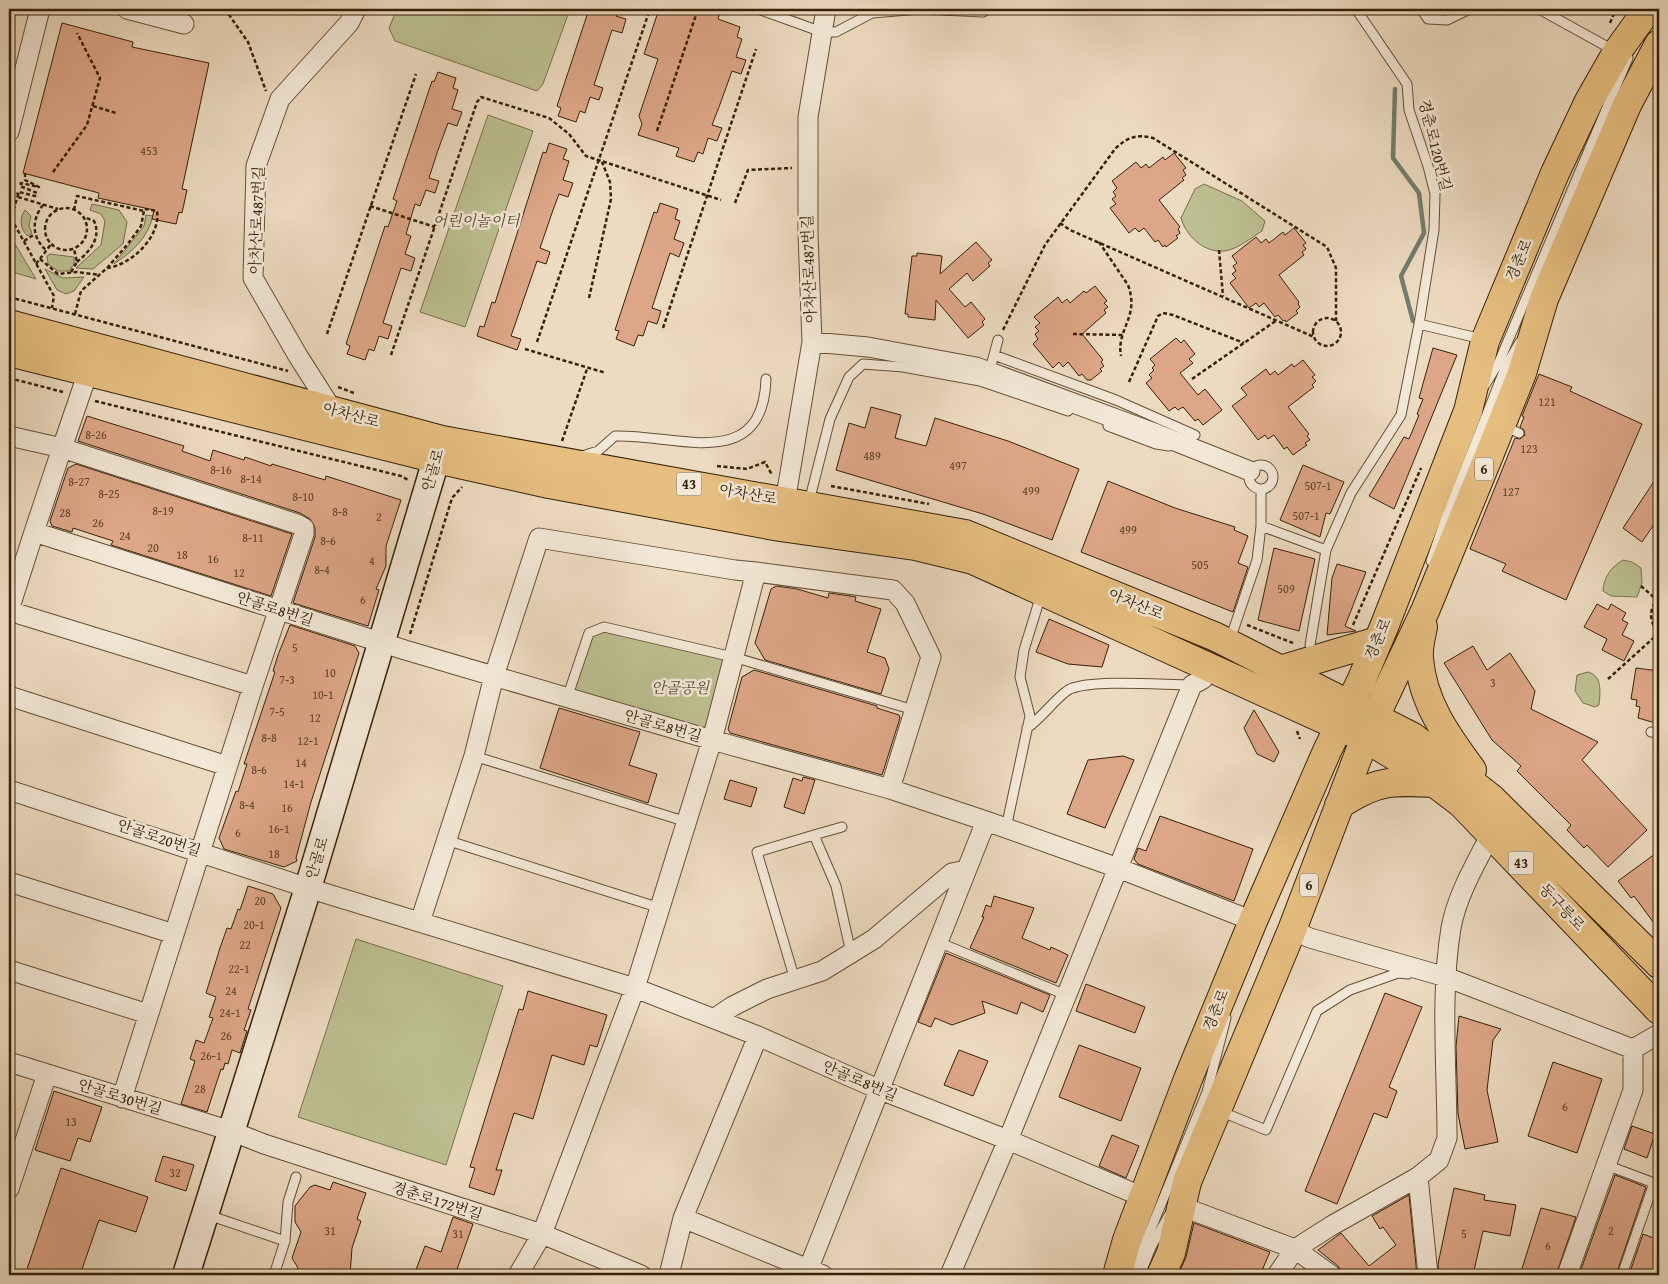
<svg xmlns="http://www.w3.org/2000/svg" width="1668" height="1284" font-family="'Gentium Book Plus','Noto Serif KR',serif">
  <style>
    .green { fill: #bcbf91; stroke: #7a704c }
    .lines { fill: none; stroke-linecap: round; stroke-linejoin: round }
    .stream { stroke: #727d6f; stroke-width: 4.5 }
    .building { fill: #dda688; stroke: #372106 }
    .lane-casing { stroke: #645035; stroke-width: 11 }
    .street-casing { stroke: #645035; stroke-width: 21 }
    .secondary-casing { stroke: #372106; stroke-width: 29 }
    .primary-casing { stroke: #372106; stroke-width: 30 }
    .path { stroke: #372106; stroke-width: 2.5; stroke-dasharray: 4 2.5; stroke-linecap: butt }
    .lane { stroke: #f3e8d7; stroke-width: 9 }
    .street { stroke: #f3e8d7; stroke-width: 19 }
    .secondary { stroke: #f3e8d7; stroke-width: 26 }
    .primary { stroke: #e6be80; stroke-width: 28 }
    .labels { text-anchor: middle; stroke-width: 5; stroke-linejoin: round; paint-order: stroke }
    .number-label { font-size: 12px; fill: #604226 }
    .shield { fill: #f3e8d7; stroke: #6f5d45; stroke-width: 1 }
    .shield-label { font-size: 14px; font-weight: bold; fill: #372106 }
    .street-label { font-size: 15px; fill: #372106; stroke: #f3e8d7 }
    .park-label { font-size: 15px; font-style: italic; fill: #584829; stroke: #f3e8d7 }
  </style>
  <rect width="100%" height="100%" fill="#eddbc1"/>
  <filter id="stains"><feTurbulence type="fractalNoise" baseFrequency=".004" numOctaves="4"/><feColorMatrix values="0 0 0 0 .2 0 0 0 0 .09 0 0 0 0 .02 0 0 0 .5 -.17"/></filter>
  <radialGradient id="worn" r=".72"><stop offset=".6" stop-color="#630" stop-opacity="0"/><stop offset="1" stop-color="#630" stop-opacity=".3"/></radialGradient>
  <path class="green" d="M397 9H570L543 84 537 91 395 41 389 28Z
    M488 115 533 131 465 327 420 312Z
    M1204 184 1242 201 1265 221 1262 231C1252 237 1237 250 1224 251 1204 253 1186 236 1181 218L1195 189Z
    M92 204 119 210 127 222 123 244 93 269 76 268 101 245 105 221 101 214 90 210Z
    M25 210 31 216 29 226 32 233 28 236C20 230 19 218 25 210Z
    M146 215 153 216C147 239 133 251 114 264L144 226Z
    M12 239 36 279 9 271V239Z
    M50 254 74 257V264L69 271H58L48 264 47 256Z
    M45 269 63 278 84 277 74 291 66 294 57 290Z
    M1623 560 1632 562 1641 568 1642 583 1637 597 1611 596 1603 591C1603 578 1612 566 1623 560Z
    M604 627 733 657 712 740 567 698 589 633Z
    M1588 672C1603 676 1600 693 1599 705L1595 707 1583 703 1575 691 1577 675Z
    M356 939 503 986 446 1165 298 1117Z"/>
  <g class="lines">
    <path class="stream" d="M1395 89 1393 158 1419 193 1424 233 1401 276 1413 321"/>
  </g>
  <path class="building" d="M589 9H619L616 16 626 19 622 33 612 30 594 85 603 88 599 100 590 97 585 113 580 111 576 122 558 116 561 108 557 106Z
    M659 9H721L718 19 740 27 737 37 742 39 736 57 746 60 741 74 732 71 719 107 712 125 722 128 717 141 708 138 703 154 698 152 694 162 676 156 679 148 638 135 642 124 639 116 658 59 644 54Z
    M62 23 133 42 132 47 209 63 182 189 187 190 182 213 179 212 176 224 152 219 154 210 98 198 99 193 23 173Z
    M438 72 456 78 453 88 458 90 452 109 462 112 457 126 448 123 438 150 429 178 439 181 435 193 426 190 420 206 415 204 406 234 411 236 405 254 415 258 411 271 401 268 392 295 383 323 392 326 388 339 379 336 374 351 369 349 365 360 347 354 350 346 346 344 385 226 388 227 397 201 393 199 432 81 434 82Z
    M549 143 567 149 563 159 569 161 563 180 573 183 568 197 559 194 553 210 540 248 550 252 546 264 537 261 511 336 521 339 517 350 477 336 480 326 484 327 492 302 495 303 543 152 546 153Z
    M1174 153 1186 168 1183 170 1186 175 1182 178 1184 180 1159 200 1180 227 1178 229 1180 233 1176 236 1178 238 1166 247 1165 245 1163 247 1158 240 1155 242 1144 228 1139 232 1135 228 1129 233 1110 208 1116 204 1112 199 1116 196 1113 192 1117 188 1112 181 1136 162 1141 168 1146 164 1149 168 1163 157 1165 160Z
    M660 203 678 209 675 219 680 221 674 239 684 243 679 257 670 253 652 308 661 311 657 324 648 321 643 336 638 335 634 346 616 339 619 331 615 330 654 212 657 213Z
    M1294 228 1306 243 1303 245 1306 249 1302 252 1304 255 1279 275 1299 302 1298 304 1300 307 1296 311 1298 313 1286 322 1285 320 1283 321 1278 315 1275 317 1264 303 1259 307 1256 303 1249 308 1230 283 1236 278 1232 274 1236 271 1233 266 1237 263 1232 256 1256 237 1261 243 1266 239 1269 243 1283 232 1285 235Z
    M976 242 992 260 988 263 990 266 973 281 967 273 949 289 965 307 971 302 985 319 982 322 984 325 968 338 936 300 935 320 908 317V314H905L912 256H917V253L942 256 940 274Z
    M1095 286 1107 301 1104 303 1108 307 1104 310 1106 313 1082 334 1103 360 1101 362 1104 366 1100 369 1102 371 1091 380H1087L1082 374 1079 376 1068 362 1063 367 1059 362 1053 368 1033 344 1038 339 1035 334 1039 331 1035 327 1040 323 1034 317 1058 297 1062 303 1067 299 1070 303 1084 291 1086 293Z
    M1176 338 1181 343 1184 340 1195 354 1189 359 1193 363 1180 373 1198 395 1205 389 1222 410 1203 425 1198 419 1195 421 1183 407 1178 410 1175 407 1169 411 1146 383 1152 378 1149 375 1154 370 1152 368 1155 365 1150 359Z
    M1433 348 1457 355 1394 509 1369 496 1404 437 1409 439 1419 415 1417 414 1423 399 1419 398Z
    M1303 360 1315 375 1312 377 1316 381 1312 385 1314 387 1288 407 1309 434 1307 436 1310 440 1305 443 1307 445 1293 455 1287 447 1284 449 1274 435 1268 439 1265 435 1258 440 1232 406 1247 395 1241 388 1266 369 1270 375 1275 371 1278 375 1292 364 1294 367Z
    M1539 374 1572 387 1570 391 1642 424 1566 600 1502 571 1506 564 1470 549 1515 438 1520 439 1525 435 1524 430 1520 427 1524 417 1522 416Z
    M871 407 901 415 895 438 926 446 935 418 1008 441 1079 469 1052 540 983 514 836 470 849 423 865 428Z
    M87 416 184 446 182 451 210 461 213 450 244 460 245 457 271 466 272 464 325 480 326 476 401 500 386 546V566L376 589 379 590 368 626 293 603 315 537V528L310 519 300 513 78 441Z
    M76 464 292 534 271 596 111 545 113 541 73 528 72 532 52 526 50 521 68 468Z
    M1303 465 1344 482 1330 514 1326 513 1320 537 1280 520Z
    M1659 474V517L1642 542 1623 528Z
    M1108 481 1175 508 1235 527 1234 530 1248 536 1238 563 1248 567 1233 612 1081 552Z
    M1274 548 1315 559 1299 631 1258 620Z
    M1337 564 1366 572 1345 626 1356 631 1327 635 1332 578Z
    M776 586 797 589 828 598 829 593 850 596 856 597 855 601 881 609 867 652 885 658 889 669 881 694 765 660 755 643 771 589Z
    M1597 604 1608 610 1611 604 1626 613 1622 620 1628 623 1622 635 1634 641 1624 661 1602 650 1607 639 1584 627Z
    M1049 619 1109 645 1102 667 1068 664 1036 652Z
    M290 625 355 646 359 653 311 802 296 858 297 861 284 867 224 849 219 838 236 791 238 792 247 764H244L275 672 273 671 278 655Z
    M1473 646 1487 670 1510 653 1535 691 1531 709 1598 742 1582 760 1647 830 1608 867 1587 845 1584 848 1567 830 1571 825 1517 771 1521 766 1492 740 1444 663Z
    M1636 668 1659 671V724L1638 718 1640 707 1636 706 1637 700 1631 699Z
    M754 670 877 706V708L899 715 900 718 882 775 730 733 728 729 742 677Z
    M559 708 640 732 629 765 657 774 648 803 540 768Z
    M1254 710 1279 752 1274 762 1257 754 1244 728Z
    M1123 756 1134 760 1105 828 1067 814 1088 760Z
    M803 777 815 780 804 814 784 807 793 778 802 781Z
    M730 780 757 788 751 807 724 799Z
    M1160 816 1253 849 1234 901 1138 864 1134 859 1138 848 1146 851Z
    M1659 851V930L1634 896 1631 898 1618 881Z
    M248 886 273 894 281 908 248 1009 251 1010 244 1030 247 1031 240 1053 232 1050 228 1064 225 1063 223 1070 221 1069 207 1112 181 1104 195 1061 190 1059 196 1040 204 1043 213 1018 209 1017 216 997 206 993 220 948 227 928 231 929 238 909 240 910Z
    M994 896 1034 908 1022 938 1050 950 1051 947 1068 955 1056 983 970 948 984 917H982L986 905 991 907Z
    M946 953 1050 995 1043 1012 1021 1002 1017 1014 982 1001 985 1013 952 1025 935 1018 931 1027 918 1022Z
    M1086 984 1145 1007 1135 1033 1076 1011Z
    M528 991 607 1015 597 1047 590 1045 584 1065 552 1055 533 1119 514 1113 496 1170H502L494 1195 469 1187 475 1168 470 1167 519 1009 523 1010Z
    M1385 993 1422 1007 1389 1087 1397 1091 1387 1118 1374 1113 1337 1204 1305 1191Z
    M1459 1016 1501 1029 1493 1040 1487 1090 1498 1142 1465 1149 1458 1114 1456 1046Z
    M1079 1045 1141 1068 1121 1121 1059 1097Z
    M959 1050 988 1061 973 1096 944 1085Z
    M1553 1062 1602 1079 1577 1153 1528 1136Z
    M54 1091 102 1107 90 1142 78 1138 70 1161 35 1150Z
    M1632 1126 1655 1134 1647 1158 1624 1149Z
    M1112 1135 1139 1146 1126 1178 1099 1166Z
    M163 1156 194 1165 186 1191 155 1181Z
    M61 1168 148 1197 136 1232 99 1220 80 1275H25Z
    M1615 1175 1646 1187 1616 1275H1579Z
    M333 1182 366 1193 357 1219 361 1221 352 1248 350 1275H301L302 1273 297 1271 298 1268 292 1258 301 1232 295 1222V1206L310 1187 315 1185 330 1190Z
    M1454 1188 1485 1195 1484 1200 1516 1205 1510 1236 1483 1231 1473 1275H1439L1438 1264Z
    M1409 1195 1417 1275H1344L1338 1266 1318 1250 1341 1233 1369 1266 1396 1245 1383 1227 1380 1229 1372 1216Z
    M1541 1208 1576 1217 1556 1275H1520Z
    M453 1217 473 1224 455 1275H414L425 1246 441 1252Z
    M1194 1223 1270 1252 1260 1275H1178L1186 1257Z
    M1643 1234 1659 1240V1275H1629Z"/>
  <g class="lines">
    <defs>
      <path id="lane" d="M758 9 822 32H836L872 13 920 9
        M920 9 983 12 989 9
        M1356 9 1407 84 1409 110 1428 166 1435 194 1434 230 1419 324 1482 339
        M1421 9 1428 19 1447 20 1470 9
        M1539 9 1615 51
        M994 355 1116 400 1195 435
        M989 373 998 340
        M1485 385 1499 362 1628 58
        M1108 426 1156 444 1169 446
        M1503 426 1519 433
        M582 456 598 451 615 436C676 434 763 474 766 379
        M1249 477a12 12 0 1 1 24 0a12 12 0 1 1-24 0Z
        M1261 489V526
        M809 502 830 419 849 377 863 364 903 367 980 381 1068 411
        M1431 561 1446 517 1506 366 1520 342
        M1230 640 1257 560 1261 526 1326 550
        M1310 645 1326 550 1351 493 1401 415 1419 324
        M567 698 589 633 604 627 733 657 914 710
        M1027 728C1041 719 1059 694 1070 689 1094 679 1163 685 1192 685
        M1651 732 1659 733
        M474 756 687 822
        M1006 828 1030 716 1020 677 1024 650 1041 595
        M814 835 842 827
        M446 840 660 908
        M938 942 1066 995
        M795 980 757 852 814 835 836 886 851 953
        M1227 1114 1266 1130 1317 1011 1350 990 1398 973 1408 974
        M1606 1165 1654 1183 1622 1275
        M208 1215 285 1241
        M274 1275 285 1241 288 1202 296 1177
        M1132 1275 1207 1092 1226 1018
        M1140 1275 1151 1247 1169 1215"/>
      <path id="street" d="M127 9 184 24
        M9 132 40 9
        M812 342 868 347 976 367 1157 434 1250 471
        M88 372 62 448 297 524 304 528V534L253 686 122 1098
        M333 411 298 356 253 278 256 166 280 99 349 23 356 9
        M9 436 62 448 34 532 405 650 712 740 635 988 758 1036 878 1089 1008 1140 1143 1197
        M783 514 812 342 808 234V117L826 9
        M9 610 34 532
        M9 611 253 686
        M9 696 227 766
        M890 789 986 821 1118 868 1253 921
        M9 790 308 888 635 988 542 1234 518 1275
        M9 882 174 934
        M420 922 474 756 494 676 539 538 735 570 756 572 893 590 905 603 931 657 890 789 712 740 756 572
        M1292 930 1310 938 1446 977 1633 1049 1659 1034
        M9 970 148 1014
        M715 1018 733 1006 767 989 822 971 874 939 952 873 966 870
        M9 1062 231 1131 264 1144 542 1234 641 1275
        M1418 1177 1428 1275
        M9 1189 47 1074
        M1183 1207 1295 1249 1331 1275
        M683 1218 823 1275
        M669 1275 683 1218 758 1036
        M806 1275 986 821
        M950 1275 1008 1140 1192 685 1203 679 1209 667
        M1277 1275 1295 1249 1331 1226 1418 1177 1439 1160 1447 1138C1447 1070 1440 995 1451 928 1457 895 1476 863 1491 834
        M1567 1275 1633 1090V1049"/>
      <path id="secondary" d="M186 1275 308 888 442 440"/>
      <path id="primary" d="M9 324 442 440 965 534 1216 637 1413 737 1491 798 1659 964
        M9 352 437 459 549 484 780 527 915 546 973 560 1365 738 1416 769 1461 803 1659 1010
        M1423 627C1421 637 1418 648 1419 658 1422 702 1447 736 1472 770
        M1280 670 1378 641
        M1339 805C1377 780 1390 781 1435 783
        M1117 1275 1127 1240 1188 1079 1253 921 1327 751 1361 681 1384 627 1468 411 1485 341 1555 173 1589 101 1617 52 1648 9
        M1161 1275 1171 1253 1187 1182 1292 930 1365 738 1425 611 1490 453 1522 373 1544 299 1627 105 1659 44"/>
    </defs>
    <use href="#lane" class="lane-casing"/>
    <use href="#street" class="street-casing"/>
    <use href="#secondary" class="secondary-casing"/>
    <use href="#primary" class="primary-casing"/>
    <path class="path" d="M225 9 248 42 266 91
      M1610 23 1616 9
      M93 106 116 113
      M657 131 698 9
      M53 172 87 125 100 78 77 33
      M25 173V180L39 187 21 183 20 186 37 193 35 196 19 192 11 218 54 296 52 308
      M10 192 19 194
      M18 197 58 209
      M735 203 748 170 792 168
      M43 205C31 220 32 238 46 250
      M370 206 435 227
      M45 229a21 21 0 1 1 42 0a21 21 0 1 1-42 0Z
      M74 210 77 196 144 211 146 209 157 211C161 237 131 265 107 268
      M1060 223 1070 230 1314 337
      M24 241 35 234
      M1099 242 1128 285C1140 317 1116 329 1121 356
      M1219 250 1223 296
      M40 259 58 274 77 272 100 275
      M77 262C89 252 102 238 94 221L84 217
      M36 264 52 243
      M71 272 77 262 74 249
      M9 297 288 371
      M589 298 611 199 610 182 602 162
      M75 314 81 291 107 268 127 245 141 226 144 211
      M1313 332a14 14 0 1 1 28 0a14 14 0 1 1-28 0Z
      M663 328 756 49
      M1003 330 1045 245 1115 149C1127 137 1137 134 1153 138L1327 247 1336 268V321
      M327 334 416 74
      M1073 334 1123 335
      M537 342 650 9
      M525 349 606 373
      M391 355 477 102 481 97 549 118 569 134 586 156 721 200
      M9 378 63 392
      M1192 379 1277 320
      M1129 382 1158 316 1163 313 1173 315 1244 343
      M338 387 354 393
      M95 401 401 476 408 480
      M562 441 587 369
      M717 466 747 469 765 462 772 475
      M831 486 929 504
      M1641 586 1657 600
      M1659 598C1648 609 1649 622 1659 633
      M1247 625 1293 643
      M1353 625 1421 468
      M410 634 452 498 462 487
      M1608 679 1659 633
      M1297 731 1300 739"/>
    <use href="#lane" class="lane"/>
    <use href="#street" class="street"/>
    <use href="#secondary" class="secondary"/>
    <use href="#primary" class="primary"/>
  </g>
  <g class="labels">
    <g class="number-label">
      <text x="149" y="155">453</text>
      <text x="1547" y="406">121</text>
      <text x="96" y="439">8-26</text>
      <text x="1529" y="453">123</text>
      <text x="872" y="460">489</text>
      <text x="958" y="470">497</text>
      <text x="221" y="474">8-16</text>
      <text x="251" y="483">8-14</text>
      <text x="79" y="486">8-27</text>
      <text x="1318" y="490">507-1</text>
      <text x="1031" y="495">499</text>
      <text x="1511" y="496">127</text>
      <text x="109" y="498">8-25</text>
      <text x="303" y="501">8-10</text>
      <text x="163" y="515">8-19</text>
      <text x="340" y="516">8-8</text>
      <text x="65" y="517">28</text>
      <text x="1306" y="520">507-1</text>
      <text x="379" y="521">2</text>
      <text x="98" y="527">26</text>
      <text x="1128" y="534">499</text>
      <text x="125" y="540">24</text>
      <text x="253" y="542">8-11</text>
      <text x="328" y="545">8-6</text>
      <text x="153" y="552">20</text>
      <text x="182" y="559">18</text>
      <text x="213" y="563">16</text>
      <text x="372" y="565">4</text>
      <text x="1200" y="569">505</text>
      <text x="322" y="574">8-4</text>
      <text x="239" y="577">12</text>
      <text x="1286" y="593">509</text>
      <text x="363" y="604">6</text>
      <text x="295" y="652">5</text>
      <text x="330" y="677">10</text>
      <text x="287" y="684">7-3</text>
      <text x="1493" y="687">3</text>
      <text x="323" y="699">10-1</text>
      <text x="277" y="716">7-5</text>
      <text x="315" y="722">12</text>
      <text x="269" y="742">8-8</text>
      <text x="308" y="745">12-1</text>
      <text x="301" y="767">14</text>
      <text x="259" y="774">8-6</text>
      <text x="294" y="788">14-1</text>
      <text x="247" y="809">8-4</text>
      <text x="287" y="812">16</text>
      <text x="279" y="833">16-1</text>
      <text x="238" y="837">6</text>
      <text x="274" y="858">18</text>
      <text x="260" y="905">20</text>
      <text x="254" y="929">20-1</text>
      <text x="245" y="949">22</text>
      <text x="239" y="973">22-1</text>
      <text x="231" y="995">24</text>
      <text x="230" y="1017">24-1</text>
      <text x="226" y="1040">26</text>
      <text x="211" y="1060">26-1</text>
      <text x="200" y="1093">28</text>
      <text x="1565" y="1111">6</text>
      <text x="71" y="1126">13</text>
      <text x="175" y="1177">32</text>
      <text x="330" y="1235">31</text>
      <text x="1611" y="1235">2</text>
      <text x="458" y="1238">31</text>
      <text x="1464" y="1238">5</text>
      <text x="1548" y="1250">6</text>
    </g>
    <g class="shield">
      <rect x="1475" y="457.5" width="18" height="23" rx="4"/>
      <rect x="676.5" y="472.5" width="25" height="23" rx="4"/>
      <rect x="1508.5" y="851.5" width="25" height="23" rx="4"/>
      <rect x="1300" y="873.5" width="18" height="23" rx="4"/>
    </g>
    <g class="shield-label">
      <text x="1484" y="474">6</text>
      <text x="689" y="489">43</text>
      <text x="1521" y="868">43</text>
      <text x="1309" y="890">6</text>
    </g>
    <g class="street-label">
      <text transform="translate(1435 145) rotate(76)" y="5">경춘로120번길</text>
      <text transform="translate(257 220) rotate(-88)" y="5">아차산로487번길</text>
      <text transform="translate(1519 260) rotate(-67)" y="5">경춘로</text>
      <text transform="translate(809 269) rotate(-92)" y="5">아차산로487번길</text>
      <text transform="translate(351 415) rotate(15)" y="5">아차산로</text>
      <text transform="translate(433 470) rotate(-74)" y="5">안골로</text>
      <text transform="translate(748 494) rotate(10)" y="5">아차산로</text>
      <text transform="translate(1136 604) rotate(22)" y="5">아차산로</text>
      <text transform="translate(275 609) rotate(18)" y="5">안골로8번길</text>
      <text transform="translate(1378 639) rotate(-67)" y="5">경춘로</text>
      <text transform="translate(663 726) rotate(16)" y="5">안골로8번길</text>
      <text transform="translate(159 838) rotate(18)" y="5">안골로20번길</text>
      <text transform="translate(317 858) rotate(-73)" y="5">안골로</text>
      <text transform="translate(1562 907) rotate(47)" y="5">동구릉로</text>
      <text transform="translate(1216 1010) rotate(-68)" y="5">경춘로</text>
      <text transform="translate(860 1081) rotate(23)" y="5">안골로8번길</text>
      <text transform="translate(120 1097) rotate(17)" y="5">안골로30번길</text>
      <text transform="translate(437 1201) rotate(18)" y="5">경춘로172번길</text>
    </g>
    <g class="park-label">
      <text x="476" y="226">어린이놀이터</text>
      <text x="680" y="693">안골공원</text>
    </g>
  </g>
  <rect width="1668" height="1284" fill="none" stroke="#eddbc1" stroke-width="30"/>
  <rect x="10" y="10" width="1648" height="1264" fill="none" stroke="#372106" stroke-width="2.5"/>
  <rect x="15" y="15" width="1638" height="1254" fill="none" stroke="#372106"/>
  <rect width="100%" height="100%" filter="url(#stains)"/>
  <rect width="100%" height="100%" fill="url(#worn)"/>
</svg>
